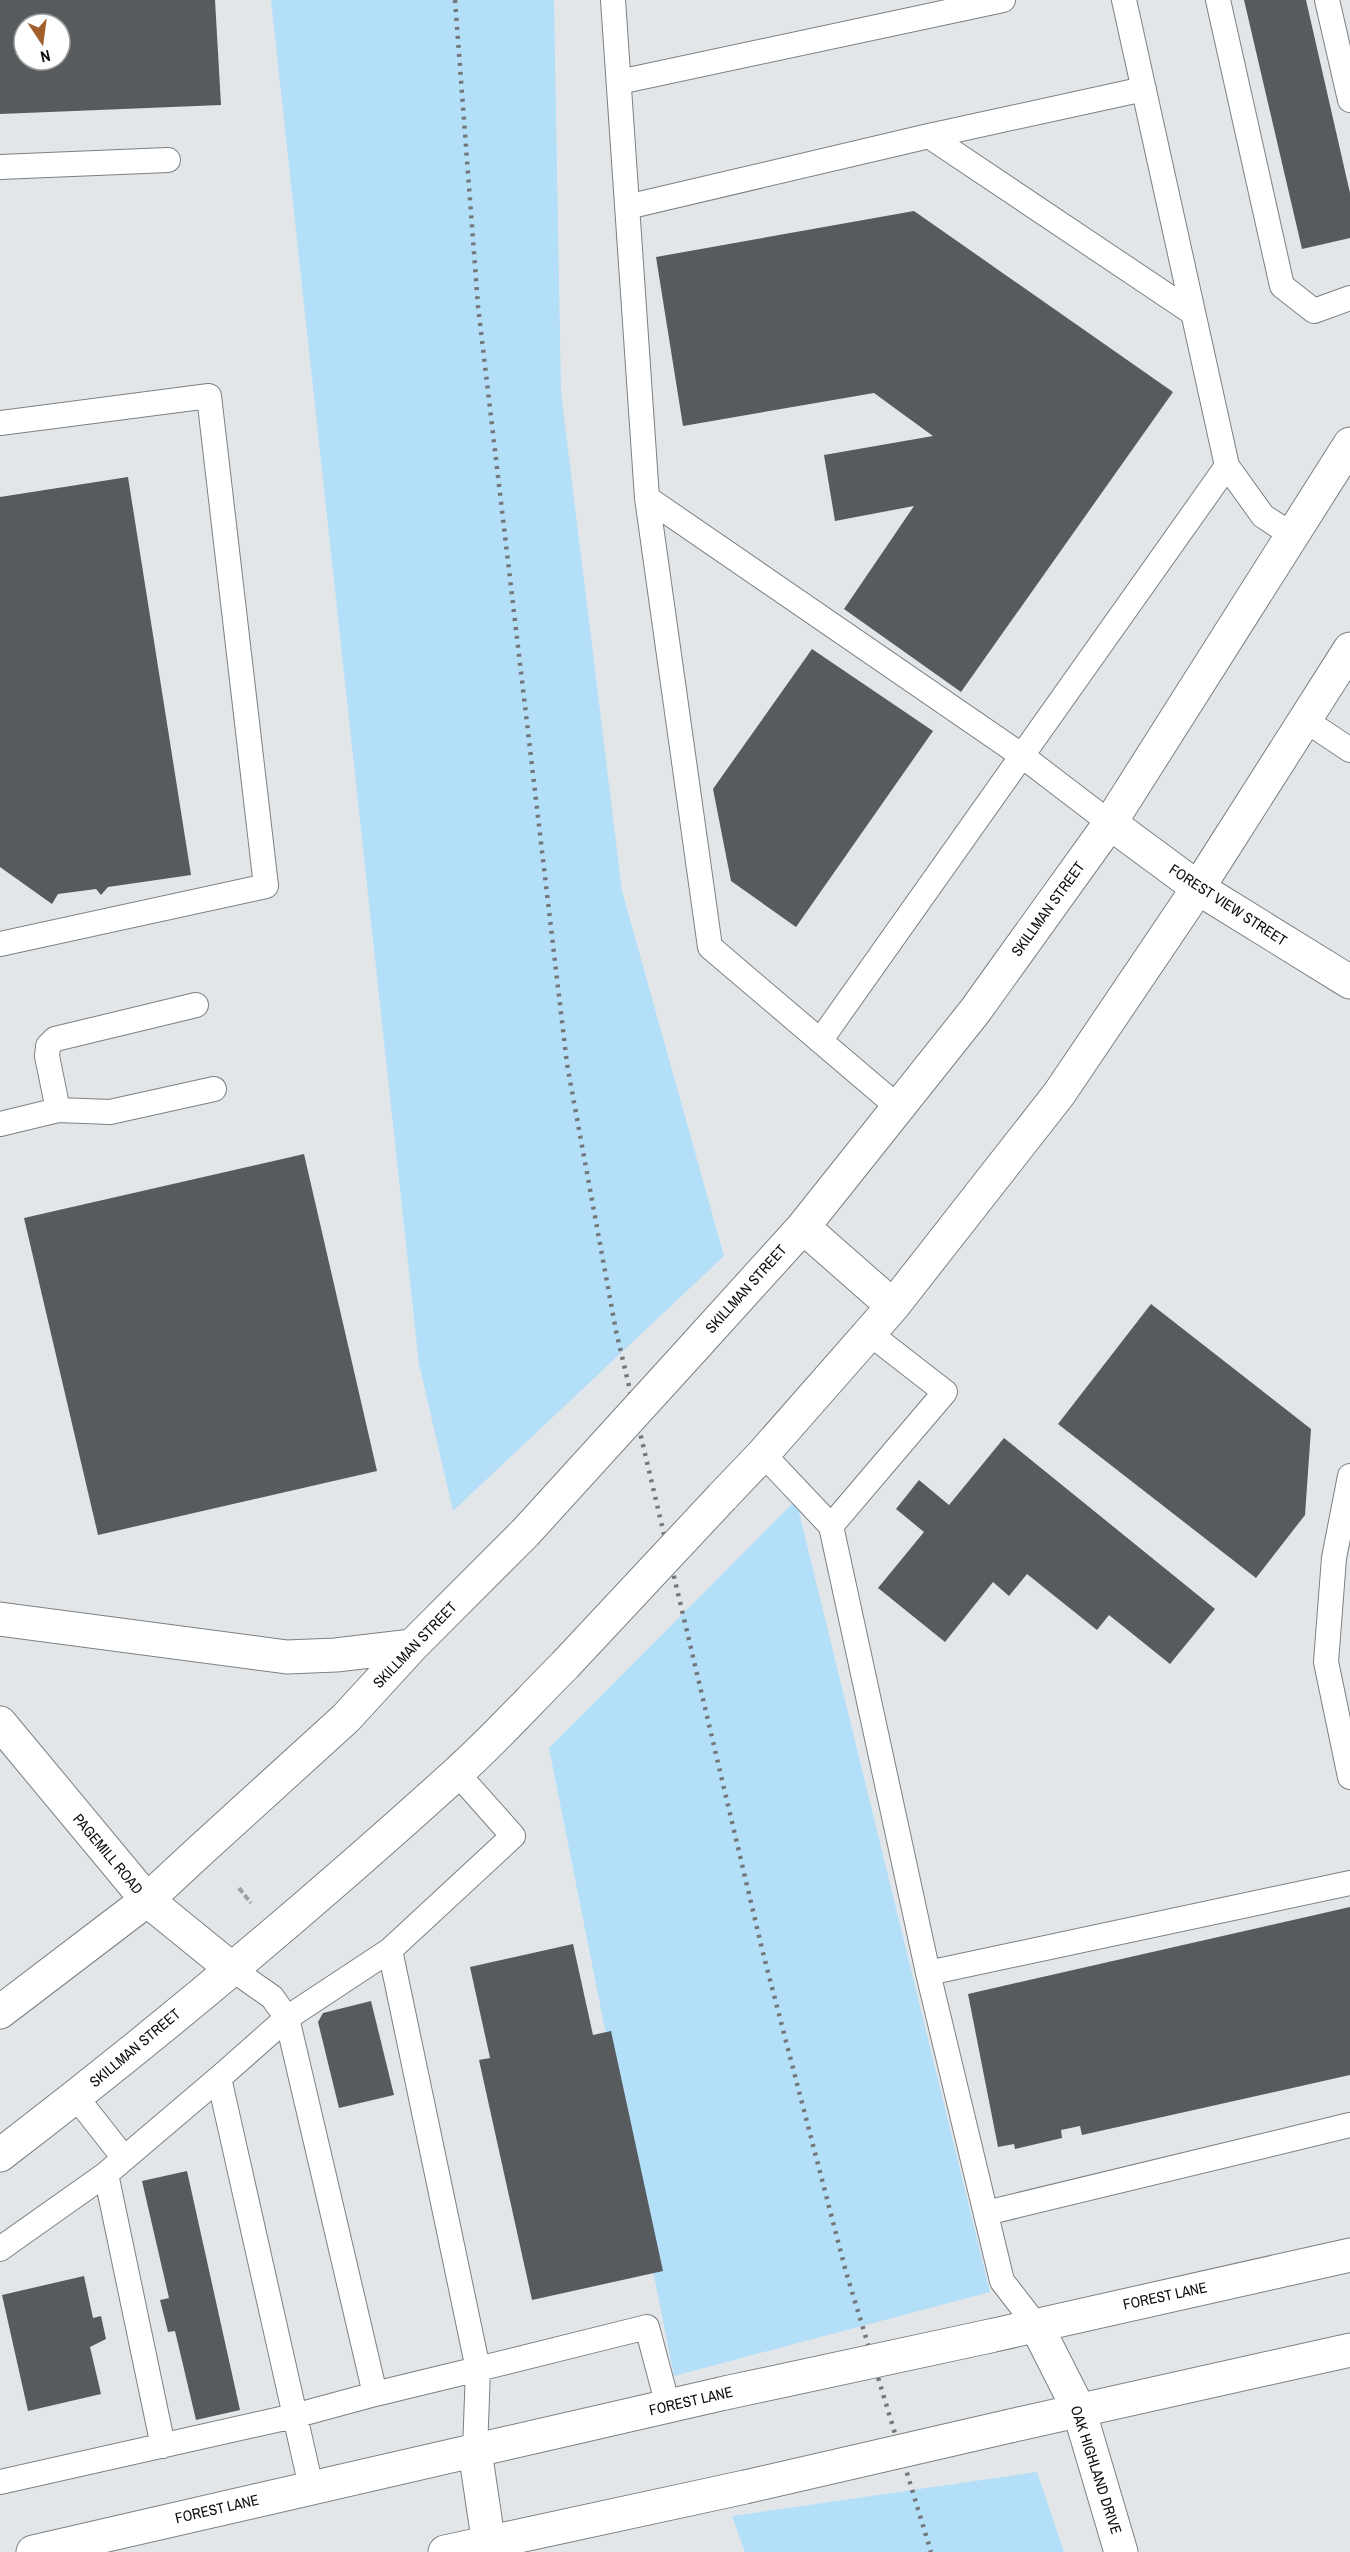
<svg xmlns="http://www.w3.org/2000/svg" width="1350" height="2552" font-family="'Archivo Narrow',sans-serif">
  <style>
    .green { fill: #b4dff9 }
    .building { fill: #575b5d; fill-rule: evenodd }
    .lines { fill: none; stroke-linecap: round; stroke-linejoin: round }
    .lane-casing { stroke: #7c8083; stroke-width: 26 }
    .street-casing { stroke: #7c8083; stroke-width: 35 }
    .secondary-casing { stroke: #7c8083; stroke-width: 35 }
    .path { stroke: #9ca0a2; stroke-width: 4; stroke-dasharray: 6 3; stroke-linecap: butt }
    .lane { stroke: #fff; stroke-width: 24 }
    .street { stroke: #fff; stroke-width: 33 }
    .secondary { stroke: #fff; stroke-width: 33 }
    .rail { stroke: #747779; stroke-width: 4.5; stroke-dasharray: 3 6; stroke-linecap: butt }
    .secondary-bridge-casing { stroke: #7c8083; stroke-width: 35; stroke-linecap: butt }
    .secondary-bridge { stroke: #fff; stroke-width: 33 }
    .labels { text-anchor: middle; stroke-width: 6; stroke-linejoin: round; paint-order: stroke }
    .street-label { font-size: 15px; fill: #0c0e0f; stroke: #fff }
  </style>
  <rect width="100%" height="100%" fill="#e2e6e9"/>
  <path class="green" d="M271 0H554L561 392 622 891 724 1256 453 1511 419 1364Z
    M796 1500 990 2292 674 2376 549 1748Z
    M1037 2472 1064 2552H745L732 2516Z"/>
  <path class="building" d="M0 0H215L221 105 0 114ZM24 24H60V60H24Z
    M1244 0H1306L1350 193V238L1302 249Z
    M914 211 1173 392 961 692 844 609 914 506 835 521 824 455 933 436 874 393 683 426 656 257Z
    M128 477 191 875 108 887 101 895 96 889 58 894 52 904 0 867V497Z
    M812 649 933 731 796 927 731 881 713 789Z
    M304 1154 377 1471 98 1535 24 1218Z
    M1151 1304 1311 1429 1305 1515 1256 1578 1058 1424Z
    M1004 1438 1215 1609 1170 1664 1109 1615 1097 1630 1027 1574 1009 1596 993 1582 945 1642 878 1588 924 1532 896 1509 919 1480 949 1505Z
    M1350 1907V2075L1082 2135 1080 2126 1061 2130 1062 2138 1015 2149 1014 2144 998 2147 968 1994Z
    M573 1944 593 2035 611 2031 663 2271 532 2300 479 2060 490 2058 470 1967Z
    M371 2001 394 2095 339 2108 318 2022 323 2013Z
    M187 2171 240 2410 196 2420 175 2331 168 2332 160 2300 169 2298 142 2181Z
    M84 2276 93 2318 101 2316 106 2339 90 2347 101 2394 28 2411 2 2295Z"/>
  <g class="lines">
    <defs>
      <path id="lane" d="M613 0 647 498 710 947 898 1107
        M1124 0 1227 466 1263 516 1292 535
        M1218 0 1282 286 1314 311 1350 298
        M1327 0 1350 100
        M619 82 1003 0
        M929 136 1144 89
        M0 167 168 160
        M627 207 929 136 1193 313
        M0 423 209 396 266 886 0 944
        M647 498 1021 755 1110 823
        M1305 720 1350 750
        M820 1041 1227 466
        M58 1110 47 1056 48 1046 55 1039 196 1005
        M0 1124 58 1110 110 1112 214 1089
        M763 1454 831 1526 928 1973
        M1350 1476 1334 1558 1326 1662 1350 1777
        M831 1526 945 1392 869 1333
        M390 1950 513 1836 457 1773
        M232 1969 272 1997 287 2018 375 2394 478 2369 475 2451
        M219 2078 287 2018 390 1950 478 2369 647 2327 668 2406
        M76 2097 124 2158
        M106 2174 163 2446
        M986 2213 1350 2125
        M0 2249 106 2174 219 2078 311 2487
        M1036 2325 1002 2281 928 1973 1350 1883
        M0 2482 294 2416 375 2394"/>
      <path id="street" d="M1110 823 1198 888 1350 982
        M0 1723 147 1900 232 1969
        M1036 2325 1079 2410 1121 2552
        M475 2451 490 2552"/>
      <path id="secondary" d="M803 1227 893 1306
        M697 1344 803 1227 975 1011 1110 823 1350 444
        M722 1497 763 1454 893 1306 1059 1094 1198 888 1350 649
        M0 1619 287 1657 336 1655 412 1646
        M0 2012 147 1900 202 1849 346 1718 412 1646 525 1533
        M0 2155C157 2035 309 1907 456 1774 494 1740 529 1701 565 1665
        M990 2336 1350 2255
        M1010 2426 1350 2350
        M33 2552 725 2393
        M445 2552 745 2487"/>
    </defs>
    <use href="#lane" class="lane-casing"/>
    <use href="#street" class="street-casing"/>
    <use href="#secondary" class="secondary-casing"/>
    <path class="path" d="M239 1888 251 1903"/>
    <use href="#lane" class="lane"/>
    <use href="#street" class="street"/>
    <use href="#secondary" class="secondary"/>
    <path class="rail" d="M455 0 478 306 567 1064 616 1331 762 1949 846 2272 931 2552"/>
    <defs>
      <path id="secondary-bridge" d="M525 1533 697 1344
        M565 1665 722 1497
        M725 2393 990 2336
        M745 2487 1010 2426"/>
    </defs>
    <use href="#secondary-bridge" class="secondary-bridge-casing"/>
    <use href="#secondary-bridge" class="secondary-bridge"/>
  </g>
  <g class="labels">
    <g class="street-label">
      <text transform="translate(1228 905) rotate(33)" y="5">FOREST VIEW STREET</text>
      <text transform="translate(1048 909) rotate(-54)" y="5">SKILLMAN STREET</text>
      <text transform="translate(746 1289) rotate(-48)" y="5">SKILLMAN STREET</text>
      <text transform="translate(415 1645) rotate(-46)" y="5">SKILLMAN STREET</text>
      <text transform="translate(108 1854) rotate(50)" y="5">PAGEMILL ROAD</text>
      <text transform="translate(135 2048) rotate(-40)" y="5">SKILLMAN STREET</text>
      <text transform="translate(1165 2296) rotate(-12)" y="5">FOREST LANE</text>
      <text transform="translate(691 2401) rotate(-13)" y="5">FOREST LANE</text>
      <text transform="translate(1096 2470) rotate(72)" y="5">OAK HIGHLAND DRIVE</text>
      <text transform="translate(217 2509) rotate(-13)" y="5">FOREST LANE</text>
    </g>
  </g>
  <g transform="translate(42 42) rotate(167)"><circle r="28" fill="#ffffff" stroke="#9e9f9f" stroke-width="1.5"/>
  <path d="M0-4.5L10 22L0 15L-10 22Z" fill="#a15f2d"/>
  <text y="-9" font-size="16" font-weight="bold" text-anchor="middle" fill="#0c0e0f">N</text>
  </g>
</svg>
